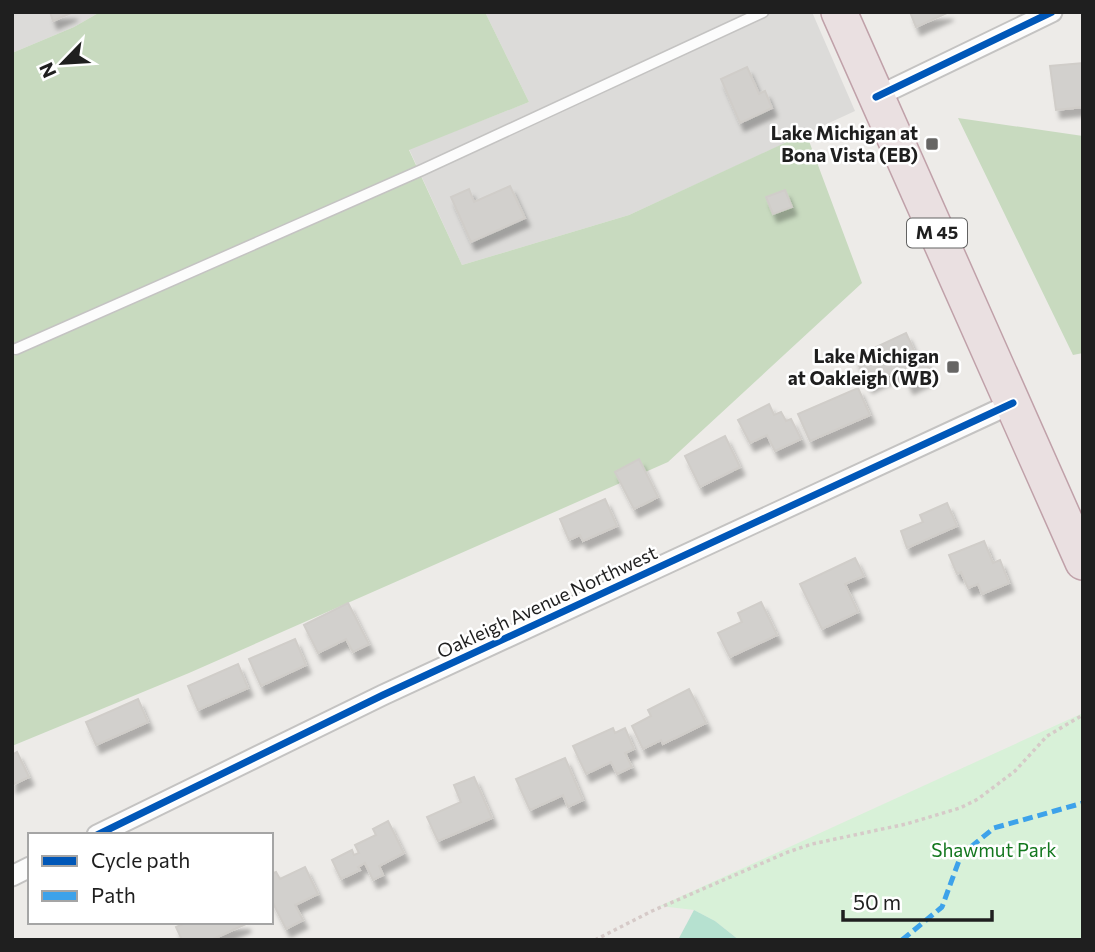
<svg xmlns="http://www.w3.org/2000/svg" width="1095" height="952" font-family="Commissioner,sans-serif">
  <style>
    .residential { fill: #dcdbd9 }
    .forest { fill: #c8dabf }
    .park { fill: #d8f1d8 }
    .pitch { fill: #b6e1d0 }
    .building { fill: #d2d0cd; stroke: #d0cdc9; stroke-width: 2; filter: url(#shadow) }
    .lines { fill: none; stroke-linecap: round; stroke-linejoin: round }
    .lane-casing { stroke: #c4c3c2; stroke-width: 13 }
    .street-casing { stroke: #c4c3c2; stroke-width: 23 }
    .highway-casing { stroke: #c0a1a9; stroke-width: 38 }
    .path { stroke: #d6cac8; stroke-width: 3.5; stroke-dasharray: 3.5 3.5; stroke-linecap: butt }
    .lane { stroke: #fcfcfc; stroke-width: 10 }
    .street { stroke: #fcfcfc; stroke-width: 19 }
    .highway { stroke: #eae0e1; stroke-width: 35 }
    .quiet { stroke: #3da2ea; stroke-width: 5; stroke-dasharray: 10 5; stroke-linecap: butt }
    .cycleway-casing { stroke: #fff; stroke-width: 11 }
    .cycleway { stroke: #0057b8; stroke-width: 7 }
    .poi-dot { fill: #676665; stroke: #fff; stroke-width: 2.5 }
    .labels { text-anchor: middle; stroke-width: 5; stroke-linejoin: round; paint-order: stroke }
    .shield { fill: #fff; stroke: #626262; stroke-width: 2 }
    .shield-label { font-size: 18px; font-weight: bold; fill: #1f1f1f }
    .poi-label { font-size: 19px; font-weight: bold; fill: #1f1f1f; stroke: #fff; text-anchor: end }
    .street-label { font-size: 19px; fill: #1f1f1f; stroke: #fff }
    .park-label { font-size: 19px; fill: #13771e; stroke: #fff }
  </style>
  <defs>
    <filter id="shadow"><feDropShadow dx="4.5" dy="8" stdDeviation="2" flood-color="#0004"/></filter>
  </defs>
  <rect width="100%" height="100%" fill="#edebe8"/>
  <path class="residential" d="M12 12H100L74 27 12 53Z
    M485 12H812L855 111 629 215 462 265 409 149 529 102Z"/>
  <path class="forest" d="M100 12H485L529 102 409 150 462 265 629 215 806 133 862 283 668 462 189 673 12 746V53L74 27Z
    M958 118 1083 136V353L1073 355Z"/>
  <path class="park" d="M1083 713V940H739L715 921 694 910 660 906Z"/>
  <path class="pitch" d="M694 910 715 921 739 940H678Z"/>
  <path class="building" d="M50 12H73L53 21Z
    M910 12H949L916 27Z
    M1083 63V107L1056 110 1050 66Z
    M747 67 759 94 765 91 772 108 740 123 721 79Z
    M510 186 525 218 471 242 451 197 469 189 474 202Z
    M785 190 792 207 773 214 766 197Z
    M906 333 917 357 922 354 932 375 909 386 901 369 868 385 855 357Z
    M858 388 870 415 810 441 798 414Z
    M769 404 774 415 781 412 786 421 791 419 801 439 775 451 767 435 750 443 738 420Z
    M725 436 740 467 700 487 685 456Z
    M639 459 658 497 634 509 615 472Z
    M605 499 617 526 583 541 580 535 569 540 560 519Z
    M947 503 957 526 907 548 901 531 923 522 920 515Z
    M984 541 993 563 1000 560 1009 583 982 594 978 584 968 588 961 572 957 574 949 555Z
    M855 558 864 576 845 584 858 612 822 629 800 584Z
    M761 602 777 635 730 657 718 633 742 622 738 613Z
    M348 603 369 644 353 652 346 639 318 653 304 625Z
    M295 639 306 665 261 686 249 659Z
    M238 664 248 688 198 710 188 686Z
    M689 689 706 723 663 744 661 740 643 749 632 726 651 716 648 710Z
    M138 699 148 722 96 745 86 722Z
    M613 728 615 733 625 728 634 749 625 753 632 767 617 774 611 762 586 774 573 746Z
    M17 752 29 777 12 785V755Z
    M565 758 583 800 568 807 563 795 530 810 516 779Z
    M474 777 492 818 438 841 427 817 461 802 454 785Z
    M388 821 404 853 379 866 383 875 373 880 365 863 358 867 360 870 341 879 332 860 352 850 354 855 359 853 355 845 376 835 373 829Z
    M305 867 318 894 295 905 303 920 286 929 271 899V874L276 872 280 879Z
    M188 922H245L246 924 211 940H182L176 927Z"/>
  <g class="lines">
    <defs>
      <path id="lane" d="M16 349 422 170 763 12"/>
      <path id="street" d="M876 97 1052 12
        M97 835 383 695 1013 403
        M12 876 30 867"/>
      <path id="highway" d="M839 12 1083 562"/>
    </defs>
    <use href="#lane" class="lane-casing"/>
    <use href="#street" class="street-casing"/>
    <use href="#highway" class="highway-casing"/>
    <path class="path" d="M595 940 652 911 788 852 812 844 906 824 960 808 978 799 1015 771 1047 736 1083 715"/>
    <use href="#lane" class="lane"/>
    <use href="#street" class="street"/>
    <use href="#highway" class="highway"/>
    <path class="quiet" d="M902 940 942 907 961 855 994 828 1083 803"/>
    <defs>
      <path id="cycleway" d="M876 97 1052 12
        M97 835 383 695 1013 403"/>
    </defs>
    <use href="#cycleway" class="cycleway-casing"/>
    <use href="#cycleway" class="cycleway"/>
  </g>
  <g class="poi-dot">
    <rect x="925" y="137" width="14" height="14" rx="3.5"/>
    <rect x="946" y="360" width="14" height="14" rx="3.5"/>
  </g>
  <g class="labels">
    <rect class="shield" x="907" y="218.5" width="60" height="29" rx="5"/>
    <g class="shield-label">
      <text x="937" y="239">M 45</text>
    </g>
    <g class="poi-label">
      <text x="918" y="140">Lake Michigan at<tspan x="918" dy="22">Bona Vista (EB)</tspan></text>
      <text x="939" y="363">Lake Michigan<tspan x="939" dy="22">at Oakleigh (WB)</tspan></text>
    </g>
    <g class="street-label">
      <text transform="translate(547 602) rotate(-25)" y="7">Oakleigh Avenue Northwest</text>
    </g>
    <g class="park-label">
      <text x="994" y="857">Shawmut Park</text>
    </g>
  </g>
  <rect width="1095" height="952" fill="none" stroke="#1f1f1f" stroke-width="28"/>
  <rect x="28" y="833" width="245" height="91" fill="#ffffff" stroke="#a5a5a5" stroke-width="2"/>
  <rect x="42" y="856" width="35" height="10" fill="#0057b8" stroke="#a5a5a5" stroke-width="2"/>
  <text x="91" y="868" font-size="21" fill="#1f1f1f">Cycle path</text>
  <rect x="42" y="891" width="35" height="10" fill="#3da2ea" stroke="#a5a5a5" stroke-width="2"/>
  <text x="91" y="903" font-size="21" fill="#1f1f1f">Path</text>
  <g transform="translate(63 63) rotate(245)" stroke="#ffffff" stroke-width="5" paint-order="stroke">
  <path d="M0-5L12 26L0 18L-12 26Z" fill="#1f1f1f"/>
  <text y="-10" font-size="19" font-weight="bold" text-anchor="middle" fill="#1f1f1f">N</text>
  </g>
  <path d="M843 910v10h149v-10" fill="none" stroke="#1f1f1f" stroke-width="3.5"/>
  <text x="853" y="910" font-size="21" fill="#1f1f1f" stroke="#ffffff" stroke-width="5" paint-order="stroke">50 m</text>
</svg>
